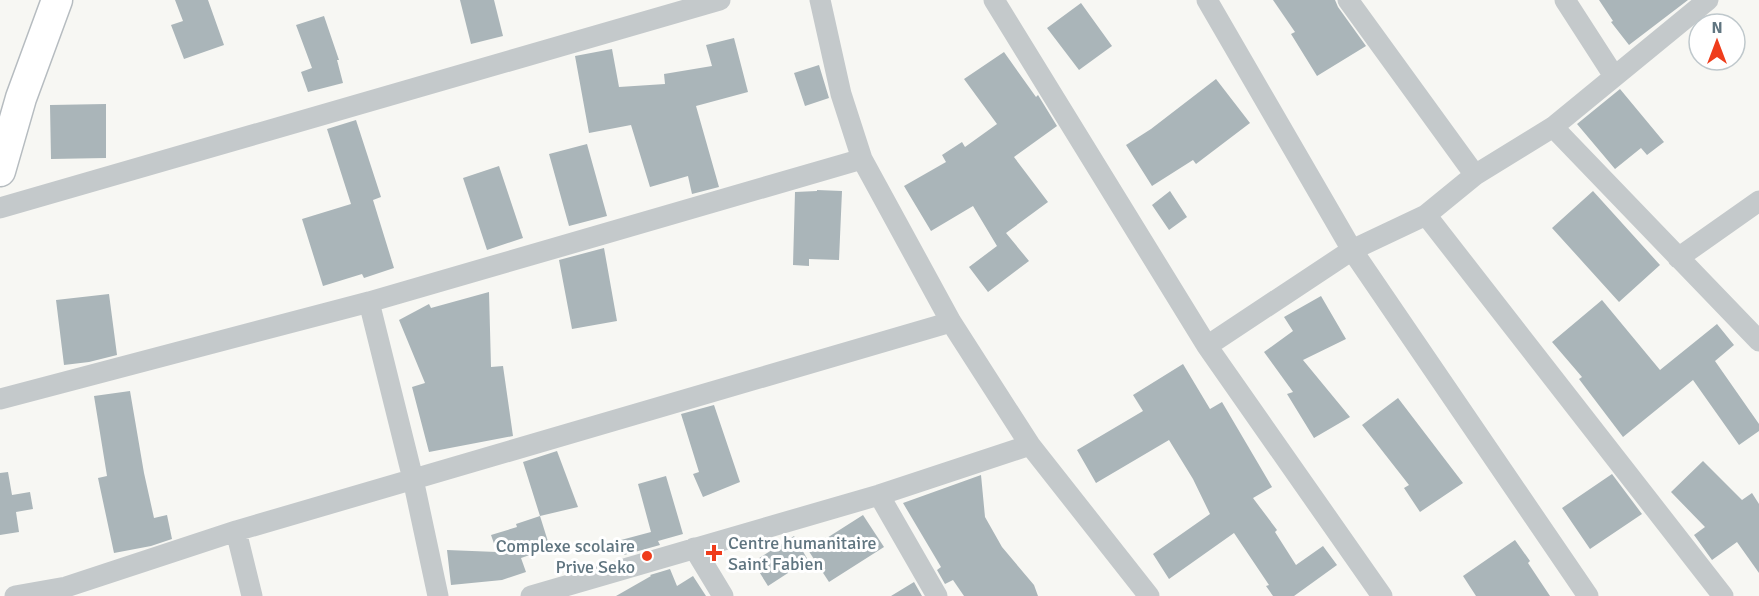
<svg xmlns="http://www.w3.org/2000/svg" width="1759" height="596" font-family="Signika,sans-serif">
  <style>
    .building { fill: #aab5b9 }
    .lines { fill: none; stroke-linecap: round; stroke-linejoin: round }
    .secondary-casing { stroke: #b6bcc0; stroke-width: 33 }
    .street { stroke: #c4c9cb; stroke-width: 21 }
    .secondary { stroke: #fff; stroke-width: 30 }
    .poi-dot { fill: #ef3c1b; stroke: #fff; stroke-width: 2 }
    .labels { text-anchor: middle; stroke-width: 6; stroke-linejoin: round; paint-order: stroke }
    .poi-label { font-size: 18px; fill: #607580; stroke: #fff; text-anchor: start }
  </style>
  <rect width="100%" height="100%" fill="#f7f7f3"/>
  <path class="building" d="M175 0H208L224 45 184 59 171 25 183 21Z
    M460 0H494L503 36 471 44Z
    M1273 0H1335L1338 7 1366 46 1317 76 1291 34 1295 32Z
    M1599 0H1688L1629 45 1611 22 1613 21Z
    M1081 3 1112 46 1079 70 1047 28Z
    M324 16 339 60H337L343 83 308 92 301 72 312 68 296 25Z
    M734 38 748 92 696 106 719 187 692 194 688 176 650 187 631 125 589 133 575 56 612 49 619 87 665 84 664 74 712 66 706 45Z
    M1004 52 1036 97 1038 95 1057 126 1014 157 1048 202 1006 233 1029 261 988 292 969 267 997 246 973 206 931 231 904 186 946 162 942 155 962 142 965 147 997 124 964 79Z
    M819 65 829 98 805 106 794 73Z
    M1216 79 1250 123 1196 164 1193 160 1152 186 1126 145 1151 129Z
    M1620 89 1664 142 1647 155 1641 148 1615 169 1577 124Z
    M106 104V158L51 159 50 105Z
    M356 120 381 197 373 200 394 268 364 278 362 274 323 286 302 219 351 204 327 129Z
    M587 144 607 216 569 226 549 154Z
    M499 166 523 238 487 250 463 178Z
    M817 190 842 191 839 260 809 259V266L793 265 795 192 817 191Z
    M1170 191 1187 217 1169 230 1152 205Z
    M1593 191 1660 265 1619 302 1552 228Z
    M604 248 617 321 572 329 559 260Z
    M489 292 491 367 503 366 513 436 429 452 412 387 425 383 399 320 429 304 431 308Z
    M109 294 117 355 89 362 64 365 56 300Z
    M1321 296 1346 339 1303 360 1350 417 1314 438 1287 394 1293 392 1264 352 1293 331 1284 317Z
    M1602 300 1660 370 1717 324 1734 345 1715 361 1759 424V431L1739 445 1693 380 1623 437 1579 379 1582 377 1552 342Z
    M1183 364 1210 409 1222 402 1272 487 1253 498 1277 530 1275 532 1296 565 1323 546 1337 565 1294 596H1273L1266 586 1269 585 1234 533 1169 579 1153 554 1210 514 1193 479 1169 440 1096 483 1077 450 1143 411 1133 395Z
    M130 391 144 473 154 518 167 515 172 539 151 546 114 553 98 478 107 476 94 396Z
    M1398 398 1463 483 1420 512 1404 488 1409 485 1362 425Z
    M714 405 740 482 703 497 693 474 699 472 681 414Z
    M557 451 578 507 540 516 523 462Z
    M1703 461 1742 500 1752 493 1759 504V573L1737 542 1712 560 1694 535 1705 527 1671 492Z
    M8 472 12 495 30 492 33 509 16 512 19 532 0 535V473Z
    M1612 474 1642 514 1590 549 1562 508Z
    M981 475 985 517 1002 547 1034 585 1038 596H964L953 580 945 584 937 570 941 567 903 503Z
    M666 476 683 534 658 541 660 545 624 555 621 540 651 532 638 484Z
    M863 515 884 547 829 582 808 550Z
    M540 516 550 548 521 558 526 572 502 580 451 585 447 550 497 552 491 535 517 527 516 524Z
    M794 536 808 560 768 586 753 562Z
    M1515 540 1530 561 1528 563 1550 596H1476L1463 576Z
    M670 569 677 586 693 576 706 596H616L651 576 650 575Z
    M914 582 922 596H891Z"/>
  <g class="lines">
    <defs>
      <path id="secondary" d="M0 171 21 98 57 0"/>
    </defs>
    <use href="#secondary" class="secondary-casing"/>
    <path class="street" d="M820 0 841 94 862 159 951 322 1030 445 1149 596
      M994 0 1207 346 1382 596
      M1207 0 1352 250 1588 596
      M1348 0 1475 175
      M1565 0 1614 76
      M1553 127 1759 341
      M0 208 720 0
      M1426 215 1723 596
      M1678 258 1759 201
      M369 302 413 479 438 596
      M1207 346 1352 250 1426 215 1475 175 1553 127 1708 0
      M0 399 369 302 862 159
      M879 495 937 596
      M236 531 252 596
      M694 548 723 596
      M15 596 66 587 236 531 951 322
      M531 596 879 495 1030 445"/>
    <use href="#secondary" class="secondary"/>
  </g>
  <g class="poi-dot">
    <path d="M711 544h6v6h6v6h-6v6h-6v-6h-6v-6h6z"/>
    <circle cx="647" cy="556" r="6"/>
  </g>
  <g class="labels">
    <g class="poi-label">
      <text x="728" y="549">Centre humanitaire<tspan x="728" dy="21">Saint Fabien</tspan></text>
      <text x="635" y="552" text-anchor="end">Complexe scolaire<tspan x="635" dy="21">Prive Seko</tspan></text>
    </g>
  </g>
  <g transform="translate(1717 42)"><circle r="28" fill="#ffffff" stroke="#bfc8cc" stroke-width="1.5"/>
  <path d="M0-4.5L10 22L0 15L-10 22Z" fill="#ef3c1b"/>
  <text y="-9" font-size="16" font-weight="bold" text-anchor="middle" fill="#607580">N</text>
  </g>
</svg>
